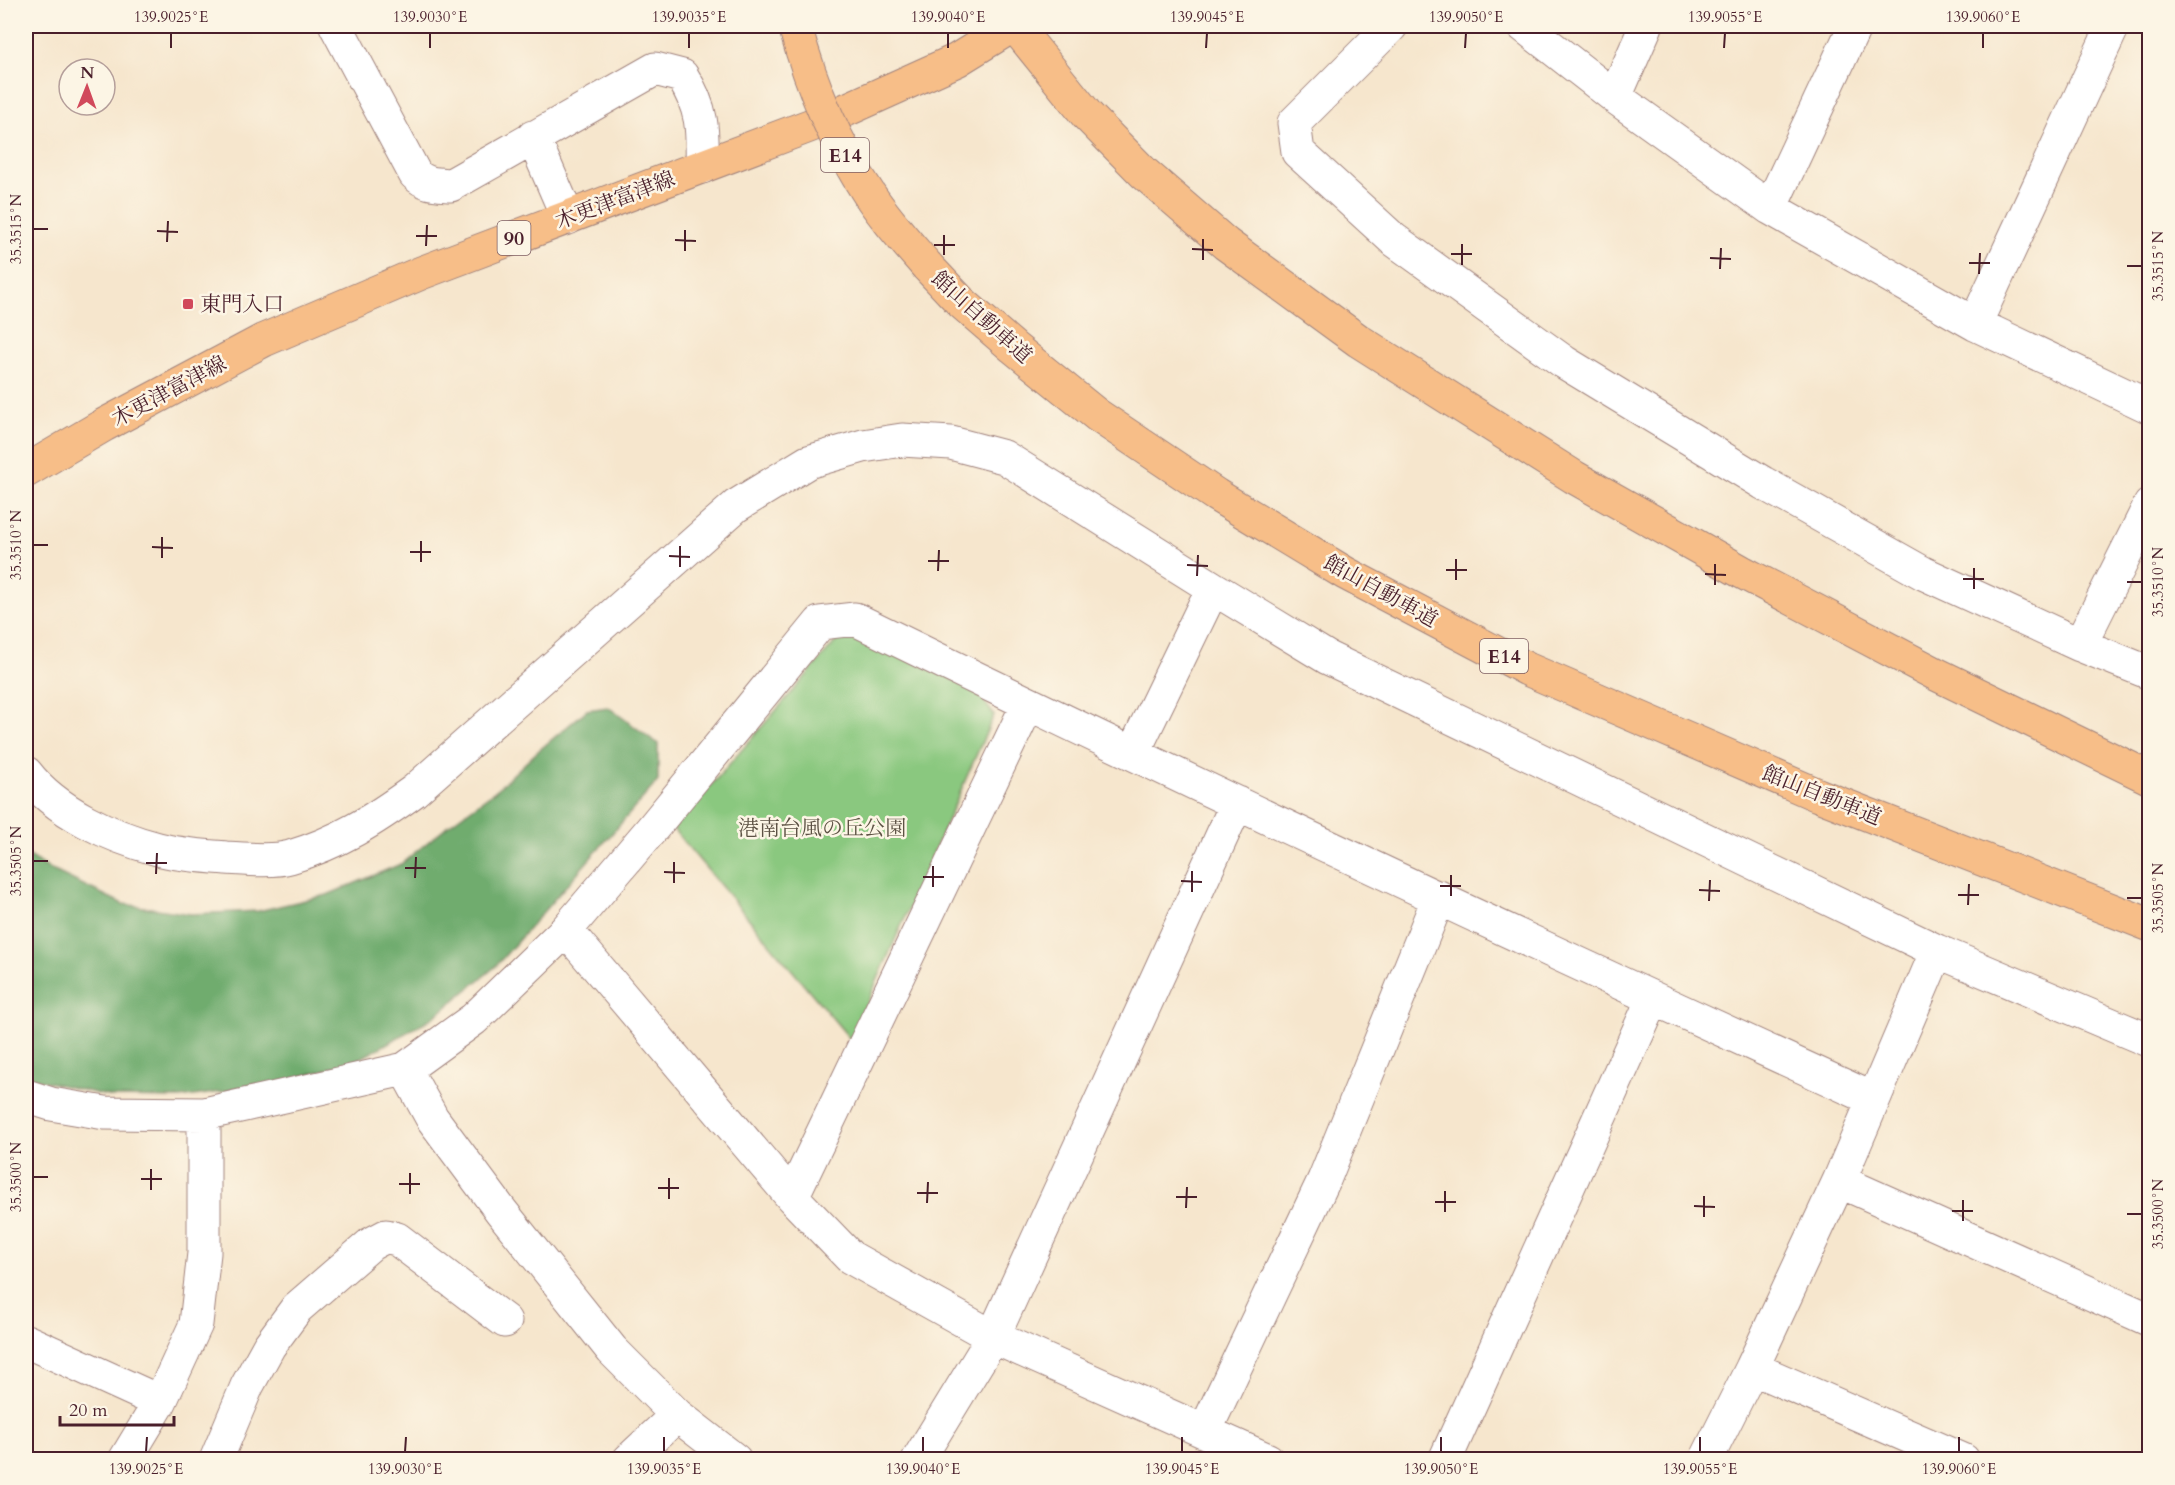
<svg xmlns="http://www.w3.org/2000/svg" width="2175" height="1485" font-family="Cardo,'Noto Serif JP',serif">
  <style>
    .green { fill: #8ac87f; stroke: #6a7455; stroke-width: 1.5 }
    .forest { fill: #6fac6e; stroke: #5c664c; stroke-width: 1.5 }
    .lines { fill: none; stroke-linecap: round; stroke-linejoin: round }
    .minor-casing { stroke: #a0827c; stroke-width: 35 }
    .major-casing { stroke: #a0827c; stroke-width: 35 }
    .highway-casing { stroke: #a0827c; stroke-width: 35 }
    .minor { stroke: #fff; stroke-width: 33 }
    .major { stroke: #f7be88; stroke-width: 33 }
    .highway { stroke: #f7be88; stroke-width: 33 }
    .highway-bridge-casing { stroke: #a0827c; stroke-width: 35; stroke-linecap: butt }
    .highway-bridge { stroke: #f7be88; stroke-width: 33 }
    .ticks { fill: none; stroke: #4a1f2b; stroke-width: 2 }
    .poi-dot { fill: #d1495b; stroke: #fcf5e5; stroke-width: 2 }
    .labels { text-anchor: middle; stroke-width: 5; stroke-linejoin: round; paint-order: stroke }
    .shield { fill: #fcf5e5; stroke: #7f5f63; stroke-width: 1.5 }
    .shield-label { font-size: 20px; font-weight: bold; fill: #4a1f2b }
    .street-label { font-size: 21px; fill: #4a1f2b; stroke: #fcf5e5 }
    .poi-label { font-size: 21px; fill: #4a1f2b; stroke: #fcf5e5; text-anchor: start }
    .park-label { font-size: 21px; fill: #5d5244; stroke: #fcf5e5 }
    .neatline { fill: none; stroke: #4a1f2b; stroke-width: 2 }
    .ticks-label { font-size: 15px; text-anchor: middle; fill: #4a1f2b }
  </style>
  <rect width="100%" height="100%" fill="#fcf5e5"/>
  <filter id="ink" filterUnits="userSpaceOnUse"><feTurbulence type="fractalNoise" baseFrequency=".0167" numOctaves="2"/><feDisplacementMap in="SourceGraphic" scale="12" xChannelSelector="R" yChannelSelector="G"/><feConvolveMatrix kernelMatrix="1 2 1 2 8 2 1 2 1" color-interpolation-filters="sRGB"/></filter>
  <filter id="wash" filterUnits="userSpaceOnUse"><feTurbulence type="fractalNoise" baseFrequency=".008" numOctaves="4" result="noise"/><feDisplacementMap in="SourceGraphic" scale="24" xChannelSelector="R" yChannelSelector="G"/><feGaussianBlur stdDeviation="1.35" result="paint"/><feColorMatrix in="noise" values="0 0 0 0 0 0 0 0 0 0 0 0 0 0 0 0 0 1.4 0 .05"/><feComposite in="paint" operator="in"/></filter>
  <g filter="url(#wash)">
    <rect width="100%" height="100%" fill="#f6e6cd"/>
    <path class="green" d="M854 635 975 689 994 715 851 1040 673 829 838 639Z"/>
    <path class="forest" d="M608 707 658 744V781L495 967 434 1017 358 1060 276 1084 180 1098 112 1097 26 1077V854L50 869 123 904 191 914 258 911 327 895 401 864 446 827 495 791 537 752 587 710Z"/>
  </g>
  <g filter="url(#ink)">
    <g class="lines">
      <defs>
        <path id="minor" d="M336 26 415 174C426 185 436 184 451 185L655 69 682 76C703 109 703 129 702 167
          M1391 26 1294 123 1298 152 1393 239 1564 362 1763 483 1923 573 2080 645 2150 673
          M1524 26 1615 97 1770 208 1975 324 2150 407
          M1615 97 1646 26
          M533 137 568 218
          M1770 208 1855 26
          M1975 324 2113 26
          M2080 645 2150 505
          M1133 753 1213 588
          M26 773C56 812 112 837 158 849 180 855 204 856 226 858 244 859 273 862 290 857 338 843 374 820 414 791L736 506 808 462 863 446 902 440 951 443 1004 457 1213 588 1328 658 1937 951 2150 1041
          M566 930 792 1197 850 1257 993 1337 1268 1460
          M405 1069 432 1118 501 1211 612 1350 677 1415 735 1460
          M26 1096 51 1104 105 1113 204 1114 405 1069 474 1019 566 930 651 830 820 623 855 619C1191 784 1531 943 1873 1099
          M1839 1181 2150 1320
          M792 1197 1028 704
          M26 1341 160 1402
          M1752 1368 1963 1460
          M1205 1431 1324 1180 1439 897
          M125 1460 160 1402 196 1324 204 1253V1114
          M216 1460 247 1386 269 1346 297 1308 371 1244 386 1236 397 1239 505 1321
          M629 1460 677 1415
          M918 1460 993 1337 1237 803
          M1445 1460 1653 999
          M1706 1460 1752 1368 1839 1181 1937 951"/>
        <path id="major" d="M26 471 104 425 264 340 421 273 817 123 957 60 1012 26"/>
        <path id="highway" d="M1015 26 1087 115 1144 173 1226 244 1359 341 1574 477 1742 572 1936 674 2150 778
          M927 266 961 302 1013 347 1097 415 1216 495 1345 573 1527 669 1818 795 2150 925"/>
      </defs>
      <use href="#minor" class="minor-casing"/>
      <use href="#major" class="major-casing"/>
      <use href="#highway" class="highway-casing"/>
      <use href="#minor" class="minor"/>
      <use href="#major" class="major"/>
      <use href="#highway" class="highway"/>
      <defs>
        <path id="highway-bridge" d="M795 26C811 85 835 143 869 194 886 220 907 243 927 266"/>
      </defs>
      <use href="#highway-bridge" class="highway-bridge-casing"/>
      <use href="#highway-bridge" class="highway-bridge"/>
    </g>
  </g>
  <path class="ticks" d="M171 48V33M430 48V33M689 48V33M948 48V33M1206 48 1207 33M1465 48 1466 33M1724 48 1725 33M1983 48V33M33 229H48M157 231 178 232M416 236H437M675 240 696 241M167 242 168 221M934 245H955M426 246 427 225M1192 249 1213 250M685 251V230M1451 254H1472M944 255V235M1710 258 1731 259M1203 260V239M1969 263H1990M1462 265V244M2127 266H2142M1720 269 1721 248M1979 274 1980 253M33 545H48M152 547 173 548M410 552H431M669 556 690 557M162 558V537M928 561H949M421 562V541M1187 565 1208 566M680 567V546M1446 570H1467M938 571 939 550M1705 574 1726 575M1197 576 1198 555M1963 579H1984M1456 580V559M2127 582H2142M1715 585V564M1974 589V568M33 861H48M146 863H167M405 868H426M664 872 685 873M156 874 157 853M923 877H944M415 878 416 857M1181 881 1202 882M674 883V862M1440 886H1461M933 887V866M1699 890 1720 891M1192 892V871M1958 895H1979M1451 896V875M2127 898H2142M1709 901 1710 880M1968 905 1969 884M33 1177H48M141 1179H162M399 1184H420M658 1188H679M151 1190V1169M917 1193H938M410 1194V1173M1176 1197H1197M669 1199V1178M1435 1202H1456M927 1203 928 1182M1694 1206 1715 1207M1186 1208 1187 1187M1952 1211H1973M1445 1212V1191M2127 1214H2142M1704 1217V1196M1963 1221V1200M146 1452 147 1437M405 1452 406 1437M664 1452V1437M923 1452V1437M1182 1452V1437M1441 1452V1437M1700 1452V1437M1959 1452V1437"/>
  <rect class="poi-dot" x="182" y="298" width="12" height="12" rx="3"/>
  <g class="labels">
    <g class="shield">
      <rect x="821" y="138" width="48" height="34" rx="4.5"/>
      <rect x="497.5" y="221" width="33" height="34" rx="4.5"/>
      <rect x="1480" y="639" width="48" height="34" rx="4.5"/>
    </g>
    <g class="shield-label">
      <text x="845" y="162">E14</text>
      <text x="514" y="245">90</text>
      <text x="1504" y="663">E14</text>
    </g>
    <g class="street-label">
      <text transform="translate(615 200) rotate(-21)" y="7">木更津富津線</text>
      <text transform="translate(982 317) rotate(42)" y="7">館山自動車道</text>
      <text transform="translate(169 391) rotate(-28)" y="7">木更津富津線</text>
      <text transform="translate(1381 591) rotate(29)" y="7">館山自動車道</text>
      <text transform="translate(1822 795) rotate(22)" y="7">館山自動車道</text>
    </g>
    <g class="poi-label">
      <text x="200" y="311">東門入口</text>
    </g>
    <g class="park-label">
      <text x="822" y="835">港南台風の丘公園</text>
    </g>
  </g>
  <rect width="2175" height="1485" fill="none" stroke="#fcf5e5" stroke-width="66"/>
  <g transform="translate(87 87) rotate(1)"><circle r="28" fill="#fcf5e5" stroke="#b59f9b" stroke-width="1.5"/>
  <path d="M0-4.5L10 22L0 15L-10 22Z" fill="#d1495b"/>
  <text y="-9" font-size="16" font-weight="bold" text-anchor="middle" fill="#4a1f2b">N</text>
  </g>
  <path d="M60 1416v9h114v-9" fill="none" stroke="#4a1f2b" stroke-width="3"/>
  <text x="69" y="1416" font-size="18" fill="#4a1f2b" stroke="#fcf5e5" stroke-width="4.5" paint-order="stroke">20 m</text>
  <rect x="33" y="33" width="2109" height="1419" class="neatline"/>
  <g class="ticks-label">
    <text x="171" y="22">139.9025°E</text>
    <text x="430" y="22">139.9030°E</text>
    <text x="689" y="22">139.9035°E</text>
    <text x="948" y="22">139.9040°E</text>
    <text x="1207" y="22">139.9045°E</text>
    <text x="1466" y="22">139.9050°E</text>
    <text x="1725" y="22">139.9055°E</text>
    <text x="1983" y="22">139.9060°E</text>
    <text transform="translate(16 229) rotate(-90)" y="5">35.3515°N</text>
    <text transform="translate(2158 266) rotate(-90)" y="5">35.3515°N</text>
    <text transform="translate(16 545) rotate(-90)" y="5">35.3510°N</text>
    <text transform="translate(2158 582) rotate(-90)" y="5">35.3510°N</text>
    <text transform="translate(16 861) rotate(-90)" y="5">35.3505°N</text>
    <text transform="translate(2158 898) rotate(-90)" y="5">35.3505°N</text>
    <text transform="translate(16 1177) rotate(-90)" y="5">35.3500°N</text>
    <text transform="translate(2158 1214) rotate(-90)" y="5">35.3500°N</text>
    <text x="146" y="1474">139.9025°E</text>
    <text x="405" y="1474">139.9030°E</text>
    <text x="664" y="1474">139.9035°E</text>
    <text x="923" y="1474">139.9040°E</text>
    <text x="1182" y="1474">139.9045°E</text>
    <text x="1441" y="1474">139.9050°E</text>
    <text x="1700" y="1474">139.9055°E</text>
    <text x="1959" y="1474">139.9060°E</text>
  </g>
</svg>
